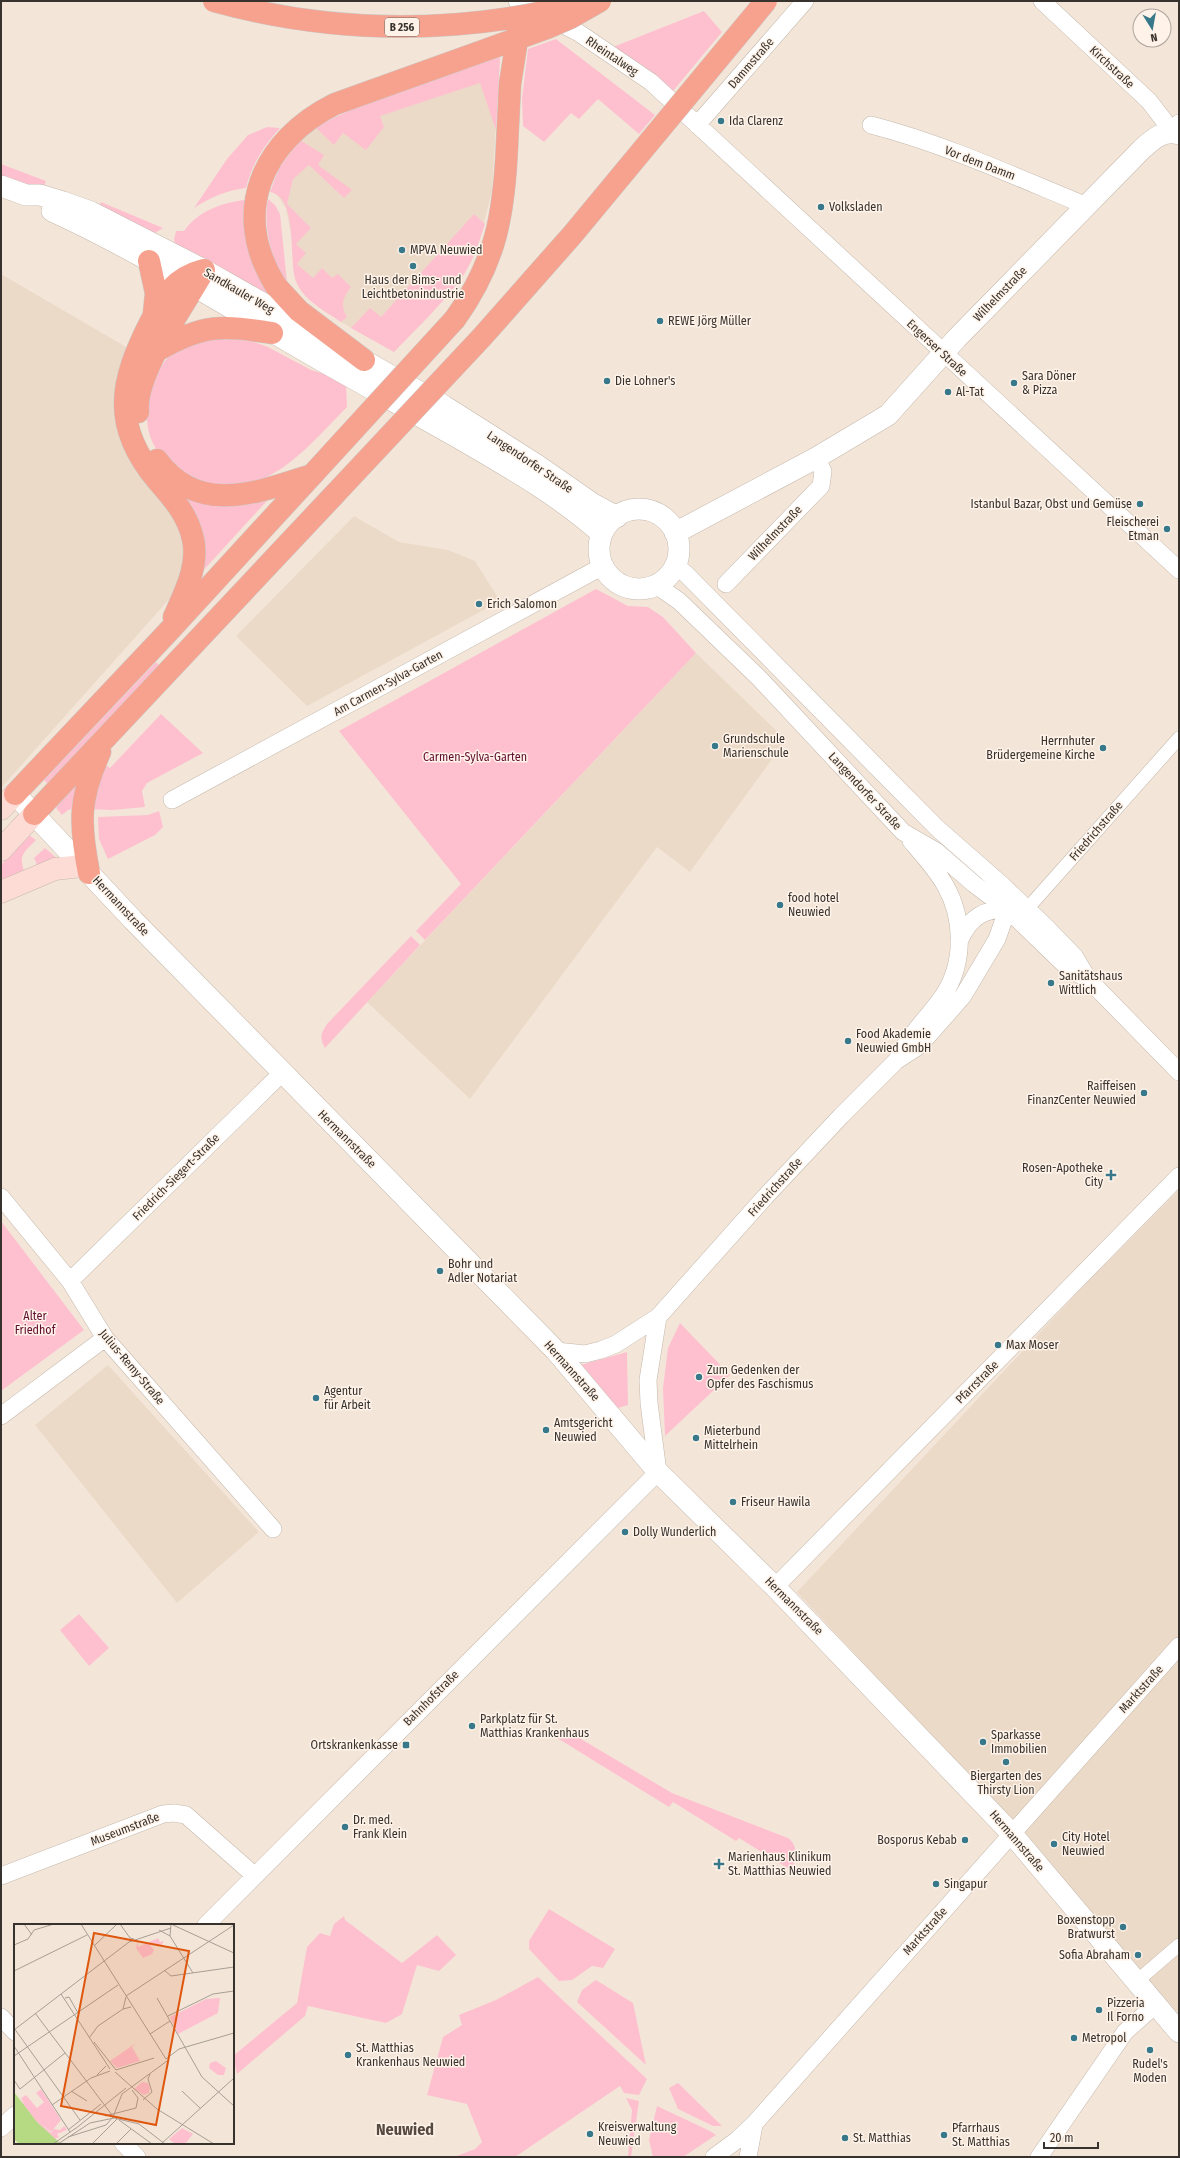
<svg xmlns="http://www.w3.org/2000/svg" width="1180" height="2158" font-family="'Fira Sans Condensed',sans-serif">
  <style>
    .built { fill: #ecdac8 }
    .green { fill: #fec0cf }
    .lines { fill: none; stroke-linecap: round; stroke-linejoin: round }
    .pedestrian-casing { stroke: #c5b8ac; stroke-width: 14 }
    .minor-casing { stroke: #c5b8ac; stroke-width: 18 }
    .tertiary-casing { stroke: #c5b8ac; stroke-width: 22 }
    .secondary-casing { stroke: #c5b8ac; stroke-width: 23 }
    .trunk-casing { stroke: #cbcac8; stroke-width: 23 }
    .pedestrian { stroke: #fff; stroke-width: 13 }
    .minor { stroke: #fff; stroke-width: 17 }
    .tertiary { stroke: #fff; stroke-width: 21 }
    .secondary { stroke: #fcdcd5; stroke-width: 22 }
    .trunk { stroke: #f6a28f; stroke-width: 22 }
    .trunk-bridge-casing { stroke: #cbcac8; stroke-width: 23; stroke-linecap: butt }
    .trunk-bridge { stroke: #f6a28f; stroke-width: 22 }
    .poi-dot { fill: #38788b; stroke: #fff3e9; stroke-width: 1.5 }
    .labels { text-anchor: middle; stroke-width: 3; stroke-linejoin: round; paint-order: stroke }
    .shield { fill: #fff3e9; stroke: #736c65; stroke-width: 1 }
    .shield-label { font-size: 11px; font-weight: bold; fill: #37322d }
    .street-label { font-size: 12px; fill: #37322d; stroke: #fff3e9 }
    .poi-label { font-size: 12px; fill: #37322d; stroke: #fff3e9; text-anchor: start }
    .park-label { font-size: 12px; fill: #620e31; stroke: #fff3e9 }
    .district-label { font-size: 16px; font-weight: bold; fill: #554a40; stroke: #fff3e9 }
    .inset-road { fill: none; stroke: #a89e94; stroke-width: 1 }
    .view { fill: #df570e; fill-opacity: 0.15; stroke: #df570e; stroke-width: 2 }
    .inset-edge { fill: none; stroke: #37322d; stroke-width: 2 }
  </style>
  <rect width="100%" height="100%" fill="#f3e6d9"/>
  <path class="built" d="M500 57 492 191 477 250 464 274 445 297 394 352 341 322 306 297 296 282 293 269 292 239 286 209 280 199 274 192H270L289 151 315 127Z
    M1 274 128 348 116 395 173 516 182 536 184 552 183 570 172 596 1 788Z
    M354 516 399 542 448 550 475 561 500 601 307 706 236 636Z
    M696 653 786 740 690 872 657 847 470 1099 367 1002Z
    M1179 1190V2014L1036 1848 797 1592 1077 1293Z
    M108 1365 259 1532 177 1603 35 1425Z"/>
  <path class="green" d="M704 11 722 32 673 91 649 70 613 47Z
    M556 39 655 115 639 134 598 99 579 119 571 113 544 142 523 126 522 99 528 49Z
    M500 57 496 130 480 83 380 116 384 127 366 150 343 133 334 145 315 127 369 101Z
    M267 127 280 128C263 147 252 164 246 188 225 191 211 197 194 208L227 159 248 135Z
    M300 140 324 155 318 165 352 190 344 198 309 165 293 179 287 204 311 228 296 244 306 253 297 264 313 278 322 268 332 278 338 274 351 287C343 297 340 305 347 317L341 322C325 311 303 300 296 281 288 261 299 197 270 192L279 168Z
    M1 164 46 181 42 191 1 176Z
    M268 199 275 205 280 214 287 282C270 260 263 226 268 199Z
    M245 200 246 234 278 304 178 251 174 240 176 231H184C198 211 221 203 245 200Z
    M101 202 163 228 152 235 98 208Z
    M474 214 485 224C479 241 474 259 464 274 444 303 418 327 394 352L351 328 370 308 381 317Z
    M237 336 268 347 311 370 328 375 346 384 347 407C322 432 290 471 256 481 238 487 202 489 186 477 180 473 175 467 170 463 166 459 161 455 157 450 133 416 155 354 192 339 203 335 226 337 237 336Z
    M275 492 200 574 181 498Z
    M596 589 628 606 648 607 663 617 696 653 425 940 416 931 461 884 339 731Z
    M156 662 161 667 50 786 44 780Z
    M161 714 203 753 147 783 142 791 145 807 113 810 88 809 100 774 107 766 110 768Z
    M79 781 76 808 68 810 62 815 56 808Z
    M159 811 163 827 155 835 108 859 99 839 98 817 148 815Z
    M29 835 36 840C23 853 18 856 25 873L1 886V865Z
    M45 848 60 861 39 869 34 858Z
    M411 936 420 945 325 1048C319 1038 321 1033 327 1024Z
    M1 1221 84 1330 1 1391Z
    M680 1323 730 1375 665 1436 663 1388 668 1348Z
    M627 1352 628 1405 618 1408 577 1366Z
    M79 1614 109 1648 89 1666 60 1630Z
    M549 1733 576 1736 672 1793 788 1838C799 1846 796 1859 791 1870L739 1838 736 1841 673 1802 669 1807Z
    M549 1909 615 1949 603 1968 592 1966 572 1980 559 1981 529 1949V1941Z
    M344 1916 345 1920 402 1963 437 1935 456 1955 439 1971 417 1965 402 2014 386 2023 308 2006 305 2016 237 2074 233 2056 297 2003 307 1947 320 1933 330 1936 334 1924Z
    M538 1977 647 2079 639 2095 624 2093 620 2086 515 2157H454L475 2149 482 2142 467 2104 427 2095 443 2037 462 2025 459 2015 496 2000Z
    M596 1980 633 2003 646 2065 577 2002 582 1990Z
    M678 2083 722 2126H713L678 2109 669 2088Z
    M626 2098 639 2101 631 2157H628L632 2110Z
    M657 2106 710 2131 716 2135 683 2157H653L649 2140Z"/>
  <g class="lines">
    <defs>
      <path id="pedestrian" d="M1027 909 1179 738
        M1136 1982 1179 1945"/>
      <path id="minor" d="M517 1 579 33 651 82 1179 570
        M1042 1 1149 101 1172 131 1179 123
        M697 125 805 1
        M871 125C945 144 1016 177 1087 206
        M676 566 686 574 937 828 1002 885 1046 927 1075 957 1088 979 1179 1072
        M726 584 821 486 823 471 816 458
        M656 585 679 601 760 679 903 832 936 851 974 884 1006 908 1069 969 1088 979
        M172 800 603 566
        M959 942C970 916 984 909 1011 908
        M897 1060C908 1035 928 1018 943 996 965 963 964 918 945 885 936 869 923 855 911 841
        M1 1197 70 1281 105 1338 273 1529
        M70 1281 282 1073
        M556 1351 585 1354 601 1350 616 1344 658 1317 765 1197 841 1116 896 1061 919 1046 963 996 997 939 1005 916V902L1002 885
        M1 1416 105 1338
        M775 1587 1179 1176
        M1 1876 163 1814 174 1813 186 1815 255 1876
        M206 1925 658 1472 649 1403 648 1380 658 1317
        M1 2017 15 2032
        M1 2128 15 2115
        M123 2143 137 2157
        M714 2157 737 2140 754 2124 1179 1646
        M748 2157 754 2125
        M1039 2157 1125 2032 1155 2005"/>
      <path id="tertiary" d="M1 186 26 195H40L63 202 91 212 204 270 444 406 537 465 593 504 617 517
        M52 211C146 254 234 311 324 362 371 388 417 415 464 441 512 469 561 497 602 534
        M599 549a40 40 0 1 1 80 0a40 40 0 1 1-80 0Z
        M675 533 816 458 888 415 957 338 1141 150C1152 140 1163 129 1179 134
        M15 794 133 920 556 1351 658 1472 775 1587 1012 1834 1179 2032"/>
      <path id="secondary" d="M1 809 15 794
        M1 850 34 814
        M1 892 55 869 82 866"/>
      <path id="trunk" d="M149 261 156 293 154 313
        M276 286 299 311 364 360
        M455 319C496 262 504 215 507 146
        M158 350C203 324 222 325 272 333
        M138 412C134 373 185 305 204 270
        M157 460C199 517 258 492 312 475
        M174 617C185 592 199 566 193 539 188 515 172 497 157 480 111 425 120 382 150 323 164 296 173 278 204 270
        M15 794 168 632 313 474
        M34 814 334 495
        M89 873C79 823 79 798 100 752"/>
    </defs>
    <use href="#pedestrian" class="pedestrian-casing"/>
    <use href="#minor" class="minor-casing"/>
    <use href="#tertiary" class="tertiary-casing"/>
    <use href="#secondary" class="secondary-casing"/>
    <use href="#trunk" class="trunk-casing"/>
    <use href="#pedestrian" class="pedestrian"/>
    <use href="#minor" class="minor"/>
    <use href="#tertiary" class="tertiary"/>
    <use href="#secondary" class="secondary"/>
    <use href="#trunk" class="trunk"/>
    <defs>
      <path id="trunk-bridge" d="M214 1C333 34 456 34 576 5
        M507 146 510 84 519 27
        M276 286C230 213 262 140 335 104L547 28 570 18 600 1
        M313 474 455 319
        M334 495 482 337 573 234 766 1"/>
    </defs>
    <use href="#trunk-bridge" class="trunk-bridge-casing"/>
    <use href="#trunk-bridge" class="trunk-bridge"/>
  </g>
  <g class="poi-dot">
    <circle cx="721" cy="121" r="4"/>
    <circle cx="821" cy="207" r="4"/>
    <circle cx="402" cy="250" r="4"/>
    <circle cx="413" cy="266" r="4"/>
    <circle cx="660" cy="321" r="4"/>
    <circle cx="607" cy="381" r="4"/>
    <circle cx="1014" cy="383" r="4"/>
    <circle cx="948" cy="392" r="4"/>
    <circle cx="1140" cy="504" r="4"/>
    <circle cx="1167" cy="529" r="4"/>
    <circle cx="479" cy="604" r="4"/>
    <circle cx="715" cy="746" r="4"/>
    <circle cx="1103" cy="748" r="4"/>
    <circle cx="780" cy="905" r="4"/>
    <circle cx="1051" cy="983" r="4"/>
    <circle cx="848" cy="1041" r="4"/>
    <circle cx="1144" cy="1093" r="4"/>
    <path d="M1109 1169h4v4h4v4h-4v4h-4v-4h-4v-4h4z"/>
    <circle cx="440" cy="1271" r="4"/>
    <circle cx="998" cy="1345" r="4"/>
    <circle cx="699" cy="1377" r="4"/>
    <circle cx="316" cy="1398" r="4"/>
    <circle cx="546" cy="1430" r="4"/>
    <circle cx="696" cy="1438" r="4"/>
    <circle cx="733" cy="1502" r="4"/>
    <circle cx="625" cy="1532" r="4"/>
    <circle cx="472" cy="1726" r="4"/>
    <circle cx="983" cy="1742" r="4"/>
    <rect x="402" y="1741" width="8" height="8" rx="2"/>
    <circle cx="1006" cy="1762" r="4"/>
    <circle cx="345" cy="1827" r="4"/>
    <circle cx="965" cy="1840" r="4"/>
    <circle cx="1054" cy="1844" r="4"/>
    <path d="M717 1858h4v4h4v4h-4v4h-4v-4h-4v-4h4z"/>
    <circle cx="936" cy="1884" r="4"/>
    <circle cx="1123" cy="1927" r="4"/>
    <circle cx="1138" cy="1955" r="4"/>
    <circle cx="1099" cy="2010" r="4"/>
    <circle cx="1074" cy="2038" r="4"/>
    <circle cx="1150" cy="2050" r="4"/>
    <circle cx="348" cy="2055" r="4"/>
    <circle cx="590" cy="2134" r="4"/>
    <circle cx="944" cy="2135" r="4"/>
    <circle cx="845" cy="2138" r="4"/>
  </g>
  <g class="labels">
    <rect class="shield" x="385" y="18" width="34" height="18" rx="3"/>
    <g class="shield-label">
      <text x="402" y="31">B 256</text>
    </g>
    <g class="street-label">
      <text transform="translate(612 56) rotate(34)" y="4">Rheintalweg</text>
      <text transform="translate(751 63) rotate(-49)" y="4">Dammstraße</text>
      <text transform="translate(1112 67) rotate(43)" y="4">Kirchstraße</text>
      <text transform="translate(980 163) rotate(21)" y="4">Vor dem Damm</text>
      <text transform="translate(239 291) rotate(30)" y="4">Sandkauler Weg</text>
      <text transform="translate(1000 294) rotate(-46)" y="4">Wilhelmstraße</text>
      <text transform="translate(937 348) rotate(43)" y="4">Engerser Straße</text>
      <text transform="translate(530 462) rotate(34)" y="4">Langendorfer Straße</text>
      <text transform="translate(775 533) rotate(-46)" y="4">Wilhelmstraße</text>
      <text transform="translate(388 683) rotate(-29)" y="4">Am Carmen-Sylva-Garten</text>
      <text transform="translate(865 791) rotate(47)" y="4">Langendorfer Straße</text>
      <text transform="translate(1096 831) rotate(-49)" y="4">Friedrichstraße</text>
      <text transform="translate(121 906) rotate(47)" y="4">Hermannstraße</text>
      <text transform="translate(347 1139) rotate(45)" y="4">Hermannstraße</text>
      <text transform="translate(176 1177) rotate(-45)" y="4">Friedrich-Siegert-Straße</text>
      <text transform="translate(775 1187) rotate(-48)" y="4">Friedrichstraße</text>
      <text transform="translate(132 1367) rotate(50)" y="4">Julius-Remy-Straße</text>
      <text transform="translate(572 1371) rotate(48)" y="4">Hermannstraße</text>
      <text transform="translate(977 1382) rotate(-45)" y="4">Pfarrstraße</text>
      <text transform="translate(794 1606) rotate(45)" y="4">Hermannstraße</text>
      <text transform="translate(1141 1689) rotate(-48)" y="4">Marktstraße</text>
      <text transform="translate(431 1698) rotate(-45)" y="4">Bahnhofstraße</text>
      <text transform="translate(125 1829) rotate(-21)" y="4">Museumstraße</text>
      <text transform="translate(1017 1841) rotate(49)" y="4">Hermannstraße</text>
      <text transform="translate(925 1931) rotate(-48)" y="4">Marktstraße</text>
    </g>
    <g class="poi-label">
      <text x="729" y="125">Ida Clarenz</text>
      <text x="829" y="211">Volksladen</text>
      <text x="410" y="254">MPVA Neuwied</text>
      <text x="413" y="284" text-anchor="middle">Haus der Bims- und<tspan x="413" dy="14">Leichtbetonindustrie</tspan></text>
      <text x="668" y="325">REWE Jörg Müller</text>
      <text x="1022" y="380">Sara Döner<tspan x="1022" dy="14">&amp; Pizza</tspan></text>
      <text x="615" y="385">Die Lohner's</text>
      <text x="956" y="396">Al-Tat</text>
      <text x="1132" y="508" text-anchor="end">Istanbul Bazar, Obst und Gemüse</text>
      <text x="1159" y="526" text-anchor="end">Fleischerei<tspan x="1159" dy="14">Etman</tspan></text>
      <text x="487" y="608">Erich Salomon</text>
      <text x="723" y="743">Grundschule<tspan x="723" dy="14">Marienschule</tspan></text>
      <text x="1095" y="745" text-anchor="end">Herrnhuter<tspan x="1095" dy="14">Brüdergemeine Kirche</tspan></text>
      <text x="788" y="902">food hotel<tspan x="788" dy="14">Neuwied</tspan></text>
      <text x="1059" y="980">Sanitätshaus<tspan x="1059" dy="14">Wittlich</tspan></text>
      <text x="856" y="1038">Food Akademie<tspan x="856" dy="14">Neuwied GmbH</tspan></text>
      <text x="1136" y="1090" text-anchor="end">Raiffeisen<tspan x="1136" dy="14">FinanzCenter Neuwied</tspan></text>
      <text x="1103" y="1172" text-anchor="end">Rosen-Apotheke<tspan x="1103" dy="14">City</tspan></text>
      <text x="448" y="1268">Bohr und<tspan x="448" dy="14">Adler Notariat</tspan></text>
      <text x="1006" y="1349">Max Moser</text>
      <text x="707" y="1374">Zum Gedenken der<tspan x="707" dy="14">Opfer des Faschismus</tspan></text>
      <text x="324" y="1395">Agentur<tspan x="324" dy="14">für Arbeit</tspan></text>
      <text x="554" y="1427">Amtsgericht<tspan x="554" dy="14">Neuwied</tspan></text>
      <text x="704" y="1435">Mieterbund<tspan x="704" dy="14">Mittelrhein</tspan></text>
      <text x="741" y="1506">Friseur Hawila</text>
      <text x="633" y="1536">Dolly Wunderlich</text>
      <text x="480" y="1723">Parkplatz für St.<tspan x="480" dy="14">Matthias Krankenhaus</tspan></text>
      <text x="991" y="1739">Sparkasse<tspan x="991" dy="14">Immobilien</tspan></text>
      <text x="398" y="1749" text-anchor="end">Ortskrankenkasse</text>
      <text x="1006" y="1780" text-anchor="middle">Biergarten des<tspan x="1006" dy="14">Thirsty Lion</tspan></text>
      <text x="353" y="1824">Dr. med.<tspan x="353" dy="14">Frank Klein</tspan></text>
      <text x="1062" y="1841">City Hotel<tspan x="1062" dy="14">Neuwied</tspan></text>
      <text x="957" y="1844" text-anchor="end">Bosporus Kebab</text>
      <text x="728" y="1861">Marienhaus Klinikum<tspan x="728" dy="14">St. Matthias Neuwied</tspan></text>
      <text x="944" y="1888">Singapur</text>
      <text x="1115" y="1924" text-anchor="end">Boxenstopp<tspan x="1115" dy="14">Bratwurst</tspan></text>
      <text x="1130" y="1959" text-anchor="end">Sofia Abraham</text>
      <text x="1107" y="2007">Pizzeria<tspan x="1107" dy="14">Il Forno</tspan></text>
      <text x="1082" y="2042">Metropol</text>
      <text x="356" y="2052">St. Matthias<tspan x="356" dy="14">Krankenhaus Neuwied</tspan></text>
      <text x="1150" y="2068" text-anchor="middle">Rudel's<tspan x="1150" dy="14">Moden</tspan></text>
      <text x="598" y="2131">Kreisverwaltung<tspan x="598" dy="14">Neuwied</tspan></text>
      <text x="952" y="2132">Pfarrhaus<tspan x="952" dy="14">St. Matthias</tspan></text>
      <text x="853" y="2142">St. Matthias</text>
    </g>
    <g class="park-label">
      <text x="475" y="761">Carmen-Sylva-Garten</text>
      <text x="35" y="1320">Alter<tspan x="35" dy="14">Friedhof</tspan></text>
    </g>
    <g class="district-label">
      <text x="405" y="2135">Neuwied</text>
    </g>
  </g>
  <g transform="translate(14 1924)">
    <rect width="220" height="220" fill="#f3e6d9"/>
    <path d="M144 14 146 18 150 17 147 22 136 21 140 26 138 30 129 34 122 24 124 15V23ZM206 74 204 89 164 110 156 93 192 75ZM122 119 118 123 126 137 103 144 96 137ZM202 137 212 144 210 151H204L195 144 196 139ZM128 158 134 159 136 164 135 169 130 171 120 165ZM27 165 47 196 37 208 25 198 37 209 40 205 46 206 50 202 53 206 43 210 45 213 41 215 23 198 5 175 10 180 7 174 9 173 16 183 9 173 12 171 23 184 30 178 22 169ZM168 204 179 210 171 220H161L155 215Z" fill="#fec0cf"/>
    <path d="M0 168 23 198 47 220H5L0 215Z" fill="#b6d983"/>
    <path class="inset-road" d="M10 0 18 11M67 0 152 135M106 0 116 14 120 15M159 1 220 29M145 6 156 12 179 49M156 12 157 0M14 15 20 6 40 0M0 21 14 15M80 22 103 0M150 46 157 52 220 43M0 47 73 11M47 70 96 145M112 72 220 1M51 74 55 73 64 89M143 74 188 153 220 182M109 85 112 73M21 89 98 191M154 92 199 70 220 67M0 104 66 196M0 106 115 18 157 4M136 110 156 97M75 114 84 102 109 85 117 83M80 118 102 146M0 122 56 208M0 132 104 61M152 135 165 125 220 109M102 146 140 134M101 148 143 185 200 220M83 151 92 142M0 156 6 165 51 129M57 167 73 177M168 167 187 185M129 176 138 168 134 155 136 150M38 181 77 154 96 147M91 192 122 184 124 174 118 166M105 196 138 220M61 205 112 164M54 206 87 180M54 213 92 201 99 193 108 170 153 137M39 220 62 204M44 220 76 199 100 194 125 200 151 220M78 220 103 195M102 220 117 205M147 220 220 154"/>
    <path class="view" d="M80 9 175 27 142 201 47 182Z"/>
    <rect width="220" height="220" class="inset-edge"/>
  </g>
  <rect width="1180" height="2158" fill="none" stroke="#37322d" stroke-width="4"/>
  <g transform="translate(1152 28) rotate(169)"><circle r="19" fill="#fff3e9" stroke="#afa69e"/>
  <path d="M0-3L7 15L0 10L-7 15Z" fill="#38788b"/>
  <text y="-6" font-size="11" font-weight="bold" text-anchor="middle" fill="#37322d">N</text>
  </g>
  <path d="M1044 2142v6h54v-6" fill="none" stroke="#37322d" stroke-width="2"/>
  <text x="1050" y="2142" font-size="12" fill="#37322d" stroke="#fff3e9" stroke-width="3" paint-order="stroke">20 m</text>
</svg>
